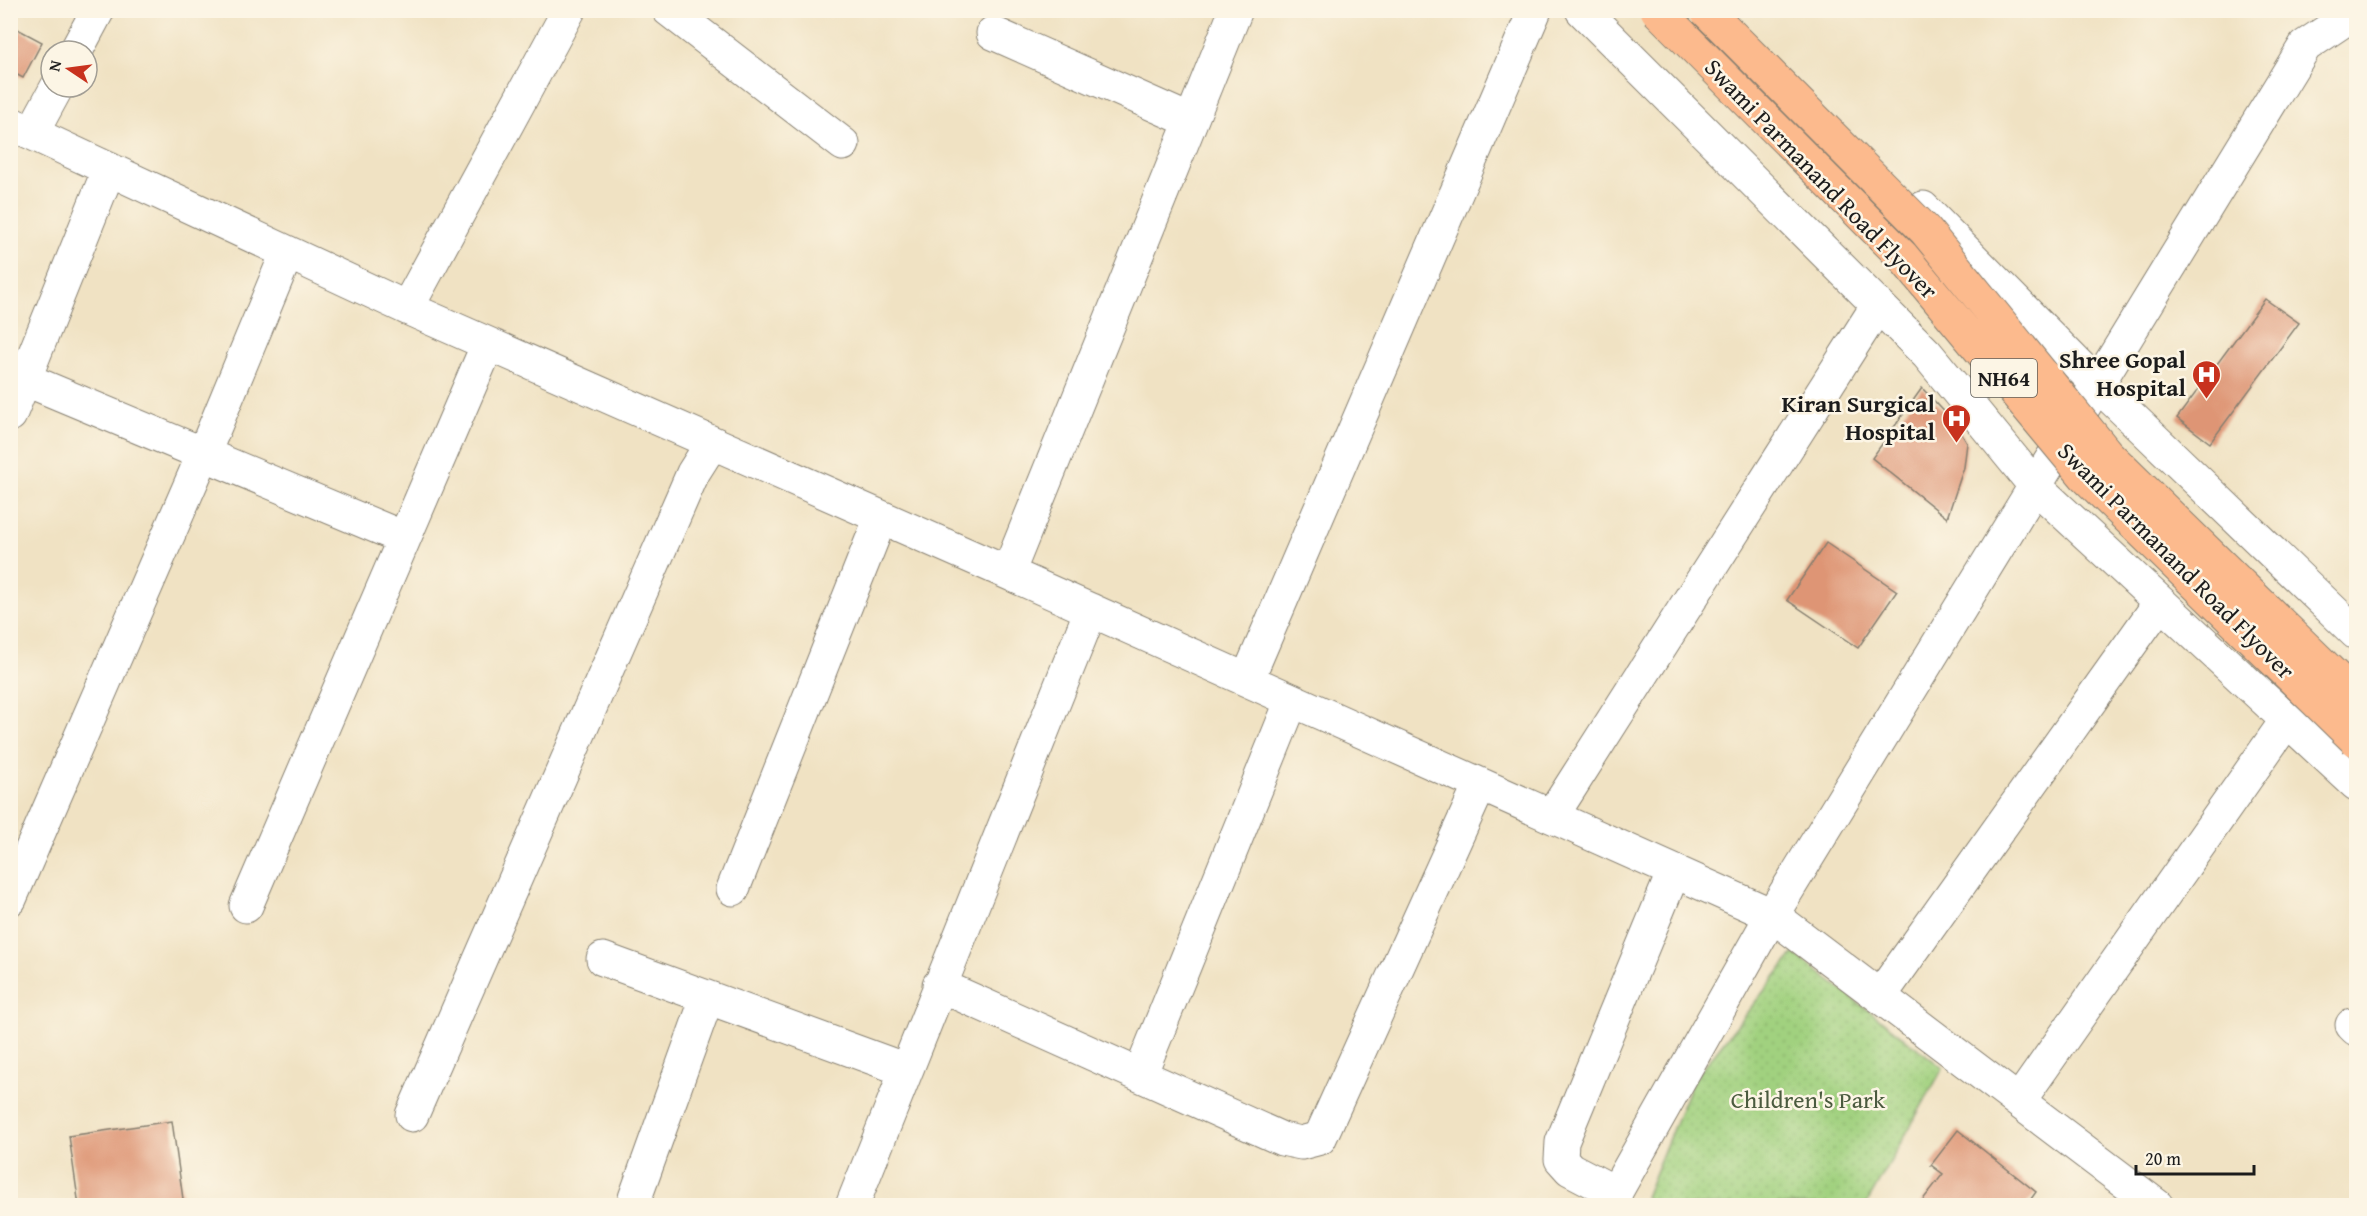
<svg xmlns="http://www.w3.org/2000/svg" width="2367" height="1216" font-family="'Gentium Book Plus',serif">
  <style>
    .park { fill: url(#park-dots); stroke: #5e764e; stroke-width: 1.5 }
    .building { fill: #de9574 }
    .lines { fill: none; stroke-linecap: round; stroke-linejoin: round }
    .minor-casing { stroke: #867f70; stroke-width: 35 }
    .minor { stroke: #fff; stroke-width: 33 }
    .highway-bridge-casing { stroke: #867f70; stroke-width: 35; stroke-linecap: butt }
    .highway-bridge { stroke: #fcba8d; stroke-width: 33 }
    .labels { text-anchor: middle; stroke-width: 5; stroke-linejoin: round; paint-order: stroke }
    .shield { fill: #fcf5e5; stroke: #5f5d58; stroke-width: 1.5 }
    .shield-label { font-size: 22px; font-weight: bold; fill: #1c1c1c }
    .street-label { font-size: 24px; fill: #1c1c1c; stroke: #fcf5e5 }
    .poi-label { font-size: 24px; font-weight: bold; fill: #1c1c1c; stroke: #fcf5e5; text-anchor: end }
    .park-label { font-size: 24px; fill: #4b5b3f; stroke: #fcf5e5 }
  </style>
  <defs>
    <pattern id="park-dots" width="8" height="8" patternUnits="userSpaceOnUse" patternTransform="scale(1.5)"><rect width="8" height="8" fill="#a1d17f"/><path d="M2 2h.1M6 6h.1" fill="none" stroke="#8ab36d" stroke-width="1.8" stroke-linecap="round"/></pattern>
  </defs>
  <rect width="100%" height="100%" fill="#fcf5e5"/>
  <filter id="ink" filterUnits="userSpaceOnUse"><feTurbulence type="fractalNoise" baseFrequency=".0167" numOctaves="2"/><feDisplacementMap in="SourceGraphic" scale="12" xChannelSelector="R" yChannelSelector="G"/><feConvolveMatrix kernelMatrix="1 2 1 2 8 2 1 2 1" color-interpolation-filters="sRGB"/></filter>
  <filter id="wash" filterUnits="userSpaceOnUse"><feTurbulence type="fractalNoise" baseFrequency=".008" numOctaves="4" result="noise"/><feDisplacementMap in="SourceGraphic" scale="24" xChannelSelector="R" yChannelSelector="G"/><feGaussianBlur stdDeviation="1.35" result="paint"/><feColorMatrix in="noise" values="0 0 0 0 0 0 0 0 0 0 0 0 0 0 0 0 0 1.4 0 .05"/><feComposite in="paint" operator="in"/></filter>
  <g filter="url(#wash)">
    <rect width="100%" height="100%" fill="#f0e2c3"/>
    <path class="park" d="M1794 953 1943 1068 1866 1205 1657 1206 1645 1197 1692 1082Z"/>
    <g id="blocks">
      <path class="building" d="M10 25 42 42 23 78 10 71Z
        M2265 299 2299 323 2210 443 2177 418Z
        M1922 388 1955 423 1967 443 1964 467 1947 518 1872 458Z
        M1826 543 1897 591 1858 648 1787 600Z
        M172 1121 184 1206H79L69 1136Z
        M1958 1130 2036 1192 2026 1206H1918L1943 1174 1931 1165Z"/>
    </g>
  </g>
  <g filter="url(#ink)">
    <use href="#blocks" fill-opacity="0" stroke="#867f70" stroke-width="1.5"/>
    <g class="lines">
      <defs>
        <path id="minor" d="M669 10 843 144
          M1582 10 1927 354 2036 487 2356 784
          M993 33 1191 121
          M76 51 98 10
          M10 123 407 308 1008 573 1772 915 2157 1206
          M32 133 57 87
          M1923 208 2098 385 2356 633
          M407 308 569 10
          M10 373 404 538
          M10 415 109 169
          M1008 573 1236 10
          M1247 680 1535 10
          M1552 816 1878 305
          M733 889 881 517
          M10 899 204 453 287 253
          M246 906 488 344
          M603 959 906 1070
          M939 985 1282 1139 1301 1143 1320 1138 1480 785
          M1880 996 2160 603
          M2352 1025 2356 1029
          M1140 1075 1292 700
          M2019 1101 2287 720
          M412 1115 693 473 712 443
          M1616 1193 1570 1169 1561 1159 1562 1142 1674 871
          M635 1198 707 998
          M852 1206 1091 610
          M1608 1206 1772 915 2305 46 2356 12"/>
      </defs>
      <use href="#minor" class="minor-casing"/>
      <use href="#minor" class="minor"/>
      <defs>
        <path id="highway-bridge" d="M1657 10 1903 257 2085 476 2356 740
          M1706 10 1925 230 2107 454 2356 697"/>
      </defs>
      <use href="#highway-bridge" class="highway-bridge-casing"/>
      <use href="#highway-bridge" class="highway-bridge"/>
    </g>
  </g>
  <defs>
    <symbol id="hospital-pin" viewBox="-11 -11 22 30"><path d="M0 17L-7.5 6A9.5 9.5 0 1 1 7.5 6Z" fill="#c8321e" stroke="#fcf5e5"/><path d="M-5-5h3v3.5h4V-5h3V5h-3V1.5h-4V5h-3Z" fill="#fff"/></symbol>
  </defs>
  <g fill-rule="evenodd">
    <use href="#hospital-pin" x="2190" y="358" width="33" height="45"/>
    <use href="#hospital-pin" x="1940" y="402" width="33" height="45"/>
  </g>
  <g class="labels">
    <rect class="shield" x="1971" y="359" width="66" height="38" rx="4.5"/>
    <g class="shield-label">
      <text x="2004" y="386">NH64</text>
    </g>
    <g class="street-label">
      <text transform="translate(1821 179) rotate(46)" y="8">Swami Parmanand Road Flyover</text>
      <text transform="translate(2176 561) rotate(45)" y="8">Swami Parmanand Road Flyover</text>
    </g>
    <g class="poi-label">
      <text x="2186" y="368">Shree Gopal<tspan x="2186" dy="28">Hospital</tspan></text>
      <text x="1935" y="412">Kiran Surgical<tspan x="1935" dy="28">Hospital</tspan></text>
    </g>
    <g class="park-label">
      <text x="1808" y="1108">Children's Park</text>
    </g>
  </g>
  <rect width="2367" height="1216" fill="none" stroke="#fcf5e5" stroke-width="36"/>
  <g transform="translate(69 69) rotate(283)"><circle r="28" fill="#fcf5e5" stroke="#a29e95" stroke-width="1.5"/>
  <path d="M0-4.5L10 22L0 15L-10 22Z" fill="#c8321e"/>
  <text y="-9" font-size="16" font-weight="bold" text-anchor="middle" fill="#1c1c1c">N</text>
  </g>
  <path d="M2136 1165v9h118v-9" fill="none" stroke="#1c1c1c" stroke-width="3"/>
  <text x="2145" y="1165" font-size="18" fill="#1c1c1c" stroke="#fcf5e5" stroke-width="4.5" paint-order="stroke">20 m</text>
</svg>
